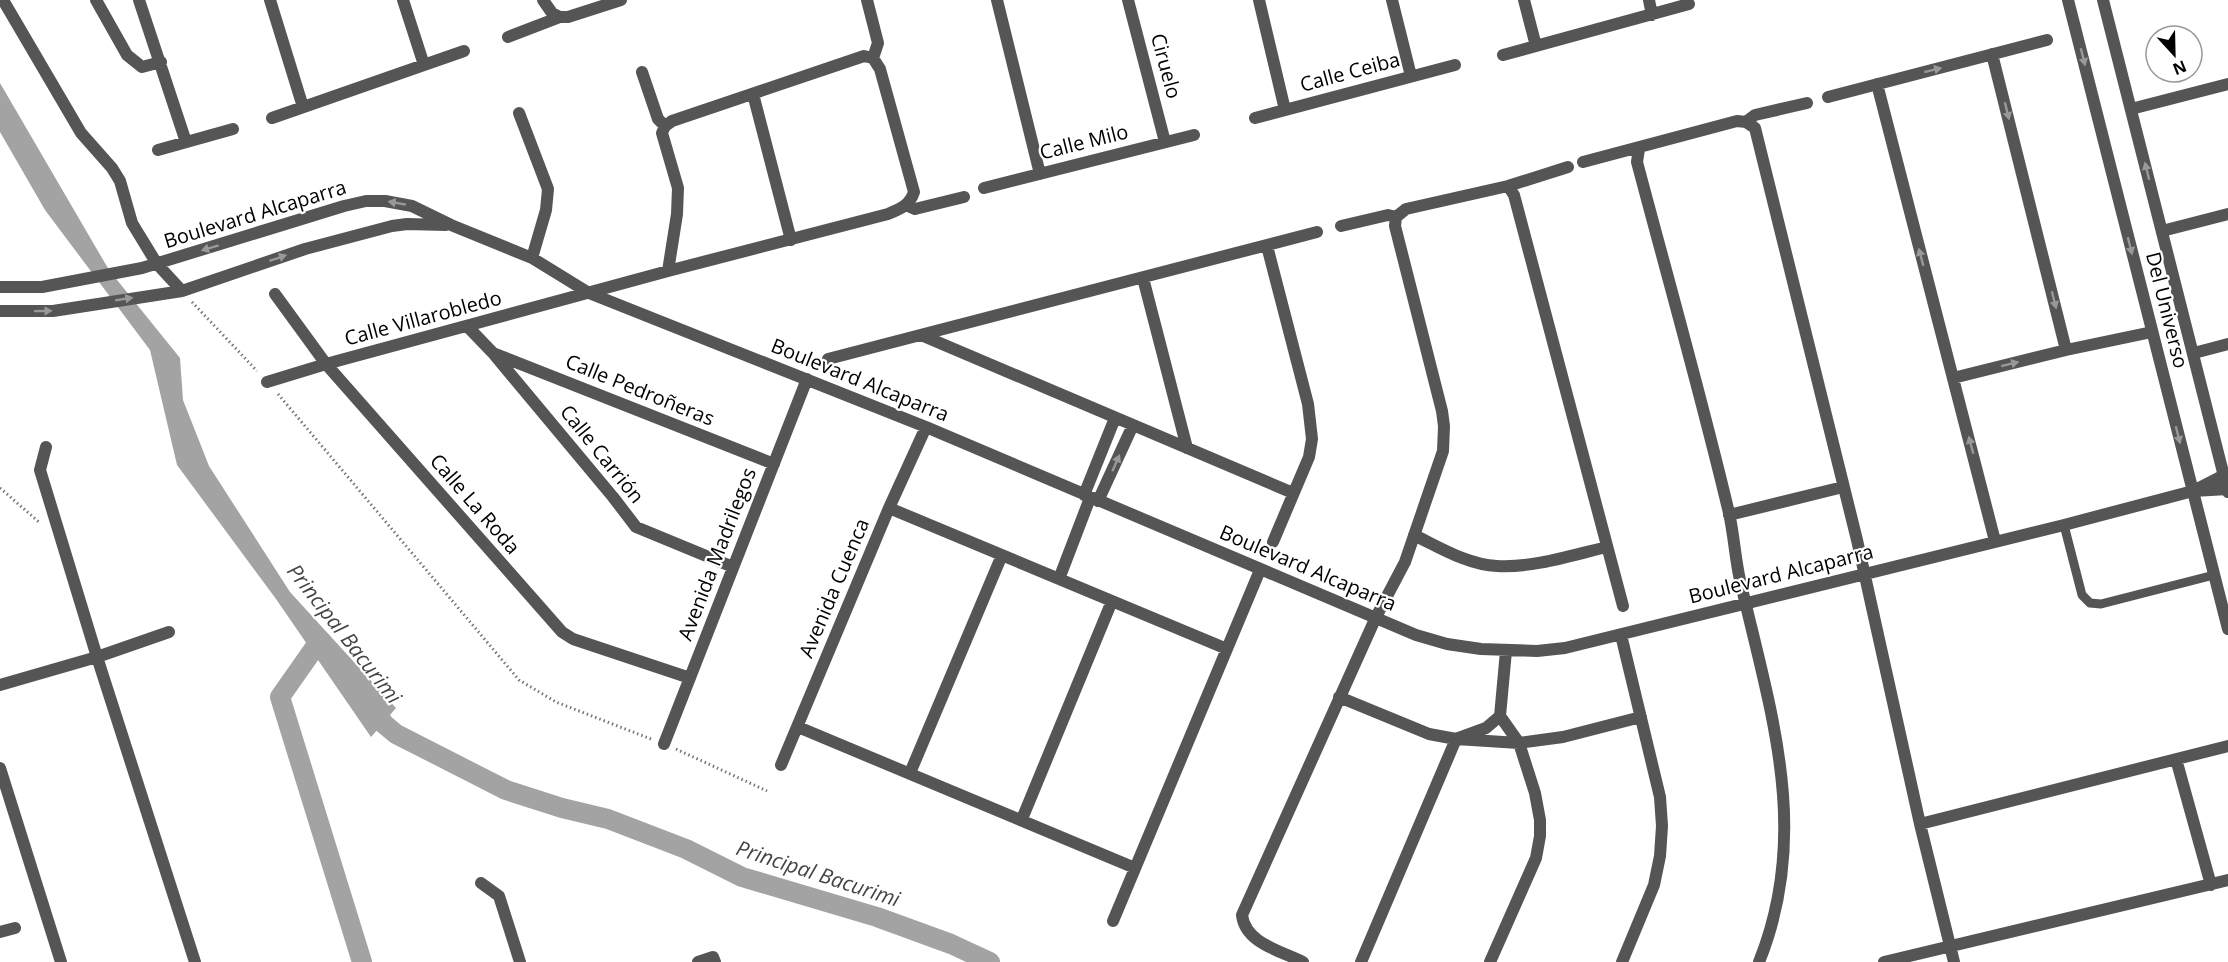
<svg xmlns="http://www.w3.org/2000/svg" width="2228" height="962" font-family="'Open Sans',sans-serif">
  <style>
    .water { fill: #a3a3a3 }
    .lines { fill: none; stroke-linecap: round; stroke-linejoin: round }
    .canal { stroke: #a3a3a3; stroke-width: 20 }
    .path { stroke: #777; stroke-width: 3; stroke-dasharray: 1.5 3; stroke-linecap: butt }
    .service { stroke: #555; stroke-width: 9 }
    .minor { stroke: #555; stroke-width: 12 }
    .tertiary { stroke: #555; stroke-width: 12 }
    .oneway { fill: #999 }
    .labels { text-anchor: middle; stroke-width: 4.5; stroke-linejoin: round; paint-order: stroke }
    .street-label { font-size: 20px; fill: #000; stroke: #fff }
    .water-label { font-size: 21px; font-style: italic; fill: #444; stroke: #fff }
  </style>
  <rect width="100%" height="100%" fill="#fff"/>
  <path class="water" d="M0 83 109 270 180 358 183 400 209 466 290 592 396 708 371 737 276 599 177 465 150 350 45 210 0 132Z"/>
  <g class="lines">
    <path class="canal" d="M320 640 280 697 362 962
      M369 701 384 724 396 734 506 790 562 808 608 819 686 849 742 877 877 917 951 944 990 962"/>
    <path class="path" d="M192 302 257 371
      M278 394 519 680 556 702 651 739
      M0 488 40 523
      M676 749 767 791"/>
    <path class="service" d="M2064 525 2082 595 2090 603 2101 604 2214 575"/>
    <path class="minor" d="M3 0 81 133 112 168 120 181 132 223 157 264 182 291
      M96 0 127 55 142 67 161 62
      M139 0 186 142
      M270 0 303 107
      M403 0 424 65
      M543 0 552 13 560 17
      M867 0 878 43 873 58
      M997 0 1040 174
      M1128 0 1165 142
      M1259 0 1285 110
      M1392 0 1411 76
      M1524 0 1536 46
      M1649 0 1652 15
      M508 37 560 17H568L621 0
      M1992 54 2066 350
      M1503 55 1689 4
      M642 72 658 119 665 126
      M1877 84 1995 541
      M753 94 791 240
      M1828 97 2047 40
      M2131 109 2228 84
      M519 113 548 189 546 210 532 258
      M272 118 464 51
      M1255 118 1455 65
      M1746 122 1755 115 1807 103
      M1639 149 1637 162C1668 279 1701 395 1729 513 1734 535 1735 558 1740 580 1770 710 1812 831 1759 962
      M158 150 233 129
      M1583 162 1737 121 1746 122 1755 128 1857 540 1920 824 1954 962
      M1508 186 1514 195 1623 606
      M984 188 1194 135
      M906 205 915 209 964 197
      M1341 226 1388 215 1396 217
      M2162 231 2228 214
      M1267 246 1308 404 1312 439 1309 457 1273 542
      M1143 278 1187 448
      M0 287H42L142 268 344 206 366 201H385L412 206 451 225 532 258 589 293 926 427 1416 635 1447 644 1481 649 1537 651 1565 648 2064 525 2193 491 2228 489
      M275 294 326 364 562 632 573 639 690 678
      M0 311H53L182 291 305 249 392 226 407 224 446 225
      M467 326 492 352 613 497 636 527 733 567
      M921 335 1293 493
      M493 353 774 464
      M2194 353 2228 344
      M828 359 1317 232
      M1953 378 2066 350 2152 332
      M267 382 326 364 668 271 888 214C900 209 910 205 914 192L880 69 873 58 864 56 672 121 665 126 662 133 678 188 677 214 668 271
      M46 447 40 470 97 657 195 962
      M2195 490 2228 473
      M1084 495 1115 418
      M1098 501 1133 425
      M889 508 1227 649
      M1729 515 1843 487
      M1414 535C1439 547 1468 565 1497 566 1534 568 1572 555 1607 547
      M1059 579 1090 498
      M1621 635 1660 797 1662 826 1660 856 1654 885 1622 962
      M0 685 97 657 169 632
      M1339 697 1429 734 1456 739 1519 743 1563 737 1641 717
      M798 727 1135 868
      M664 744 807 379
      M2176 759 2211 885
      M781 765 889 508 926 427
      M0 768 61 962
      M910 773 1002 555
      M1022 819 1112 601
      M1920 824 2228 746
      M481 883 499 896 520 962
      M1113 921 1260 570
      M0 932 15 928
      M698 962 713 957 715 962
      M1303 962C1281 951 1245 943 1242 915L1376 617 1405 562 1443 451 1444 426 1442 411 1395 226 1396 217 1406 209 1508 186 1568 167
      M1361 962 1456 739 1486 728 1500 716
      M1490 962 1536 858 1540 836V820L1535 793 1519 743 1500 716 1506 651
      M1884 962 2228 880"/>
    <path class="tertiary" d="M2068 0 2228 629
      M2103 0 2228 492"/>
  </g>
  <defs><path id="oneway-solid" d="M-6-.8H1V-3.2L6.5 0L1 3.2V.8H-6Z" transform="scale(1.5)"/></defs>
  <g class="oneway">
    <use href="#oneway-solid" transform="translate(2083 57) rotate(76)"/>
    <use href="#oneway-solid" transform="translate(1933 70) rotate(-14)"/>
    <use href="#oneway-solid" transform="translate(2007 111) rotate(76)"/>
    <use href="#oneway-solid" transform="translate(2147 171) rotate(-104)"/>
    <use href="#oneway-solid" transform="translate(397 203) rotate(-170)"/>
    <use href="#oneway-solid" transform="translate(2130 246) rotate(76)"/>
    <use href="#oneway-solid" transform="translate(210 248) rotate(163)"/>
    <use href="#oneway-solid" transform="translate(1921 257) rotate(-105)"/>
    <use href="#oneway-solid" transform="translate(278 258) rotate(-19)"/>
    <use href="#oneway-solid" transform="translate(124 299) rotate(-9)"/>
    <use href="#oneway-solid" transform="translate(2054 300) rotate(76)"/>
    <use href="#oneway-solid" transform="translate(43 311) rotate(-1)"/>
    <use href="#oneway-solid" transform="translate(2010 364) rotate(-14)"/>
    <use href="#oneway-solid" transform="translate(2178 435) rotate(76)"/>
    <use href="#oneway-solid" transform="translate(1971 445) rotate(-105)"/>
    <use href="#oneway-solid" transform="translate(1116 463) rotate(-66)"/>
  </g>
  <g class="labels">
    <g class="street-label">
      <text transform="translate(1166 66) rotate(75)" y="7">Ciruelo</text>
      <text transform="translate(1350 72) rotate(-15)" y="7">Calle Ceiba</text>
      <text transform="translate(1084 142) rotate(-14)" y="7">Calle Milo</text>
      <text transform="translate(255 214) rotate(-17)" y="7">Boulevard Alcaparra</text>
      <text transform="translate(2167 310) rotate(76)" y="7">Del Universo</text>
      <text transform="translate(423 318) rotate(-15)" y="7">Calle Villarobledo</text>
      <text transform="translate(860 380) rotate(22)" y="7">Boulevard Alcaparra</text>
      <text transform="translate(640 390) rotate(22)" y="7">Calle Pedroñeras</text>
      <text transform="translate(602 454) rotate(51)" y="7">Calle Carrión</text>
      <text transform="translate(475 504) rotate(49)" y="7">Calle La Roda</text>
      <text transform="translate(717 554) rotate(-69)" y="7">Avenida Madrilegos</text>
      <text transform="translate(1308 568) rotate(23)" y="7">Boulevard Alcaparra</text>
      <text transform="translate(1781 574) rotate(-14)" y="7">Boulevard Alcaparra</text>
      <text transform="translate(834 588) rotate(-67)" y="7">Avenida Cuenca</text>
    </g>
    <g class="water-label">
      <text transform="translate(344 634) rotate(52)" y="7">Principal Bacurimi</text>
      <text transform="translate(818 874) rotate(18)" y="7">Principal Bacurimi</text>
    </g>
  </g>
  <g transform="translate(2174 54) rotate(158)"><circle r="28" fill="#ffffff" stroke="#999999" stroke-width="1.5"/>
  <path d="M0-4.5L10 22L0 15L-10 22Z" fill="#000000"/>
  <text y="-9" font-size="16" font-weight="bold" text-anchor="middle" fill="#000000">N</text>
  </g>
</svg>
